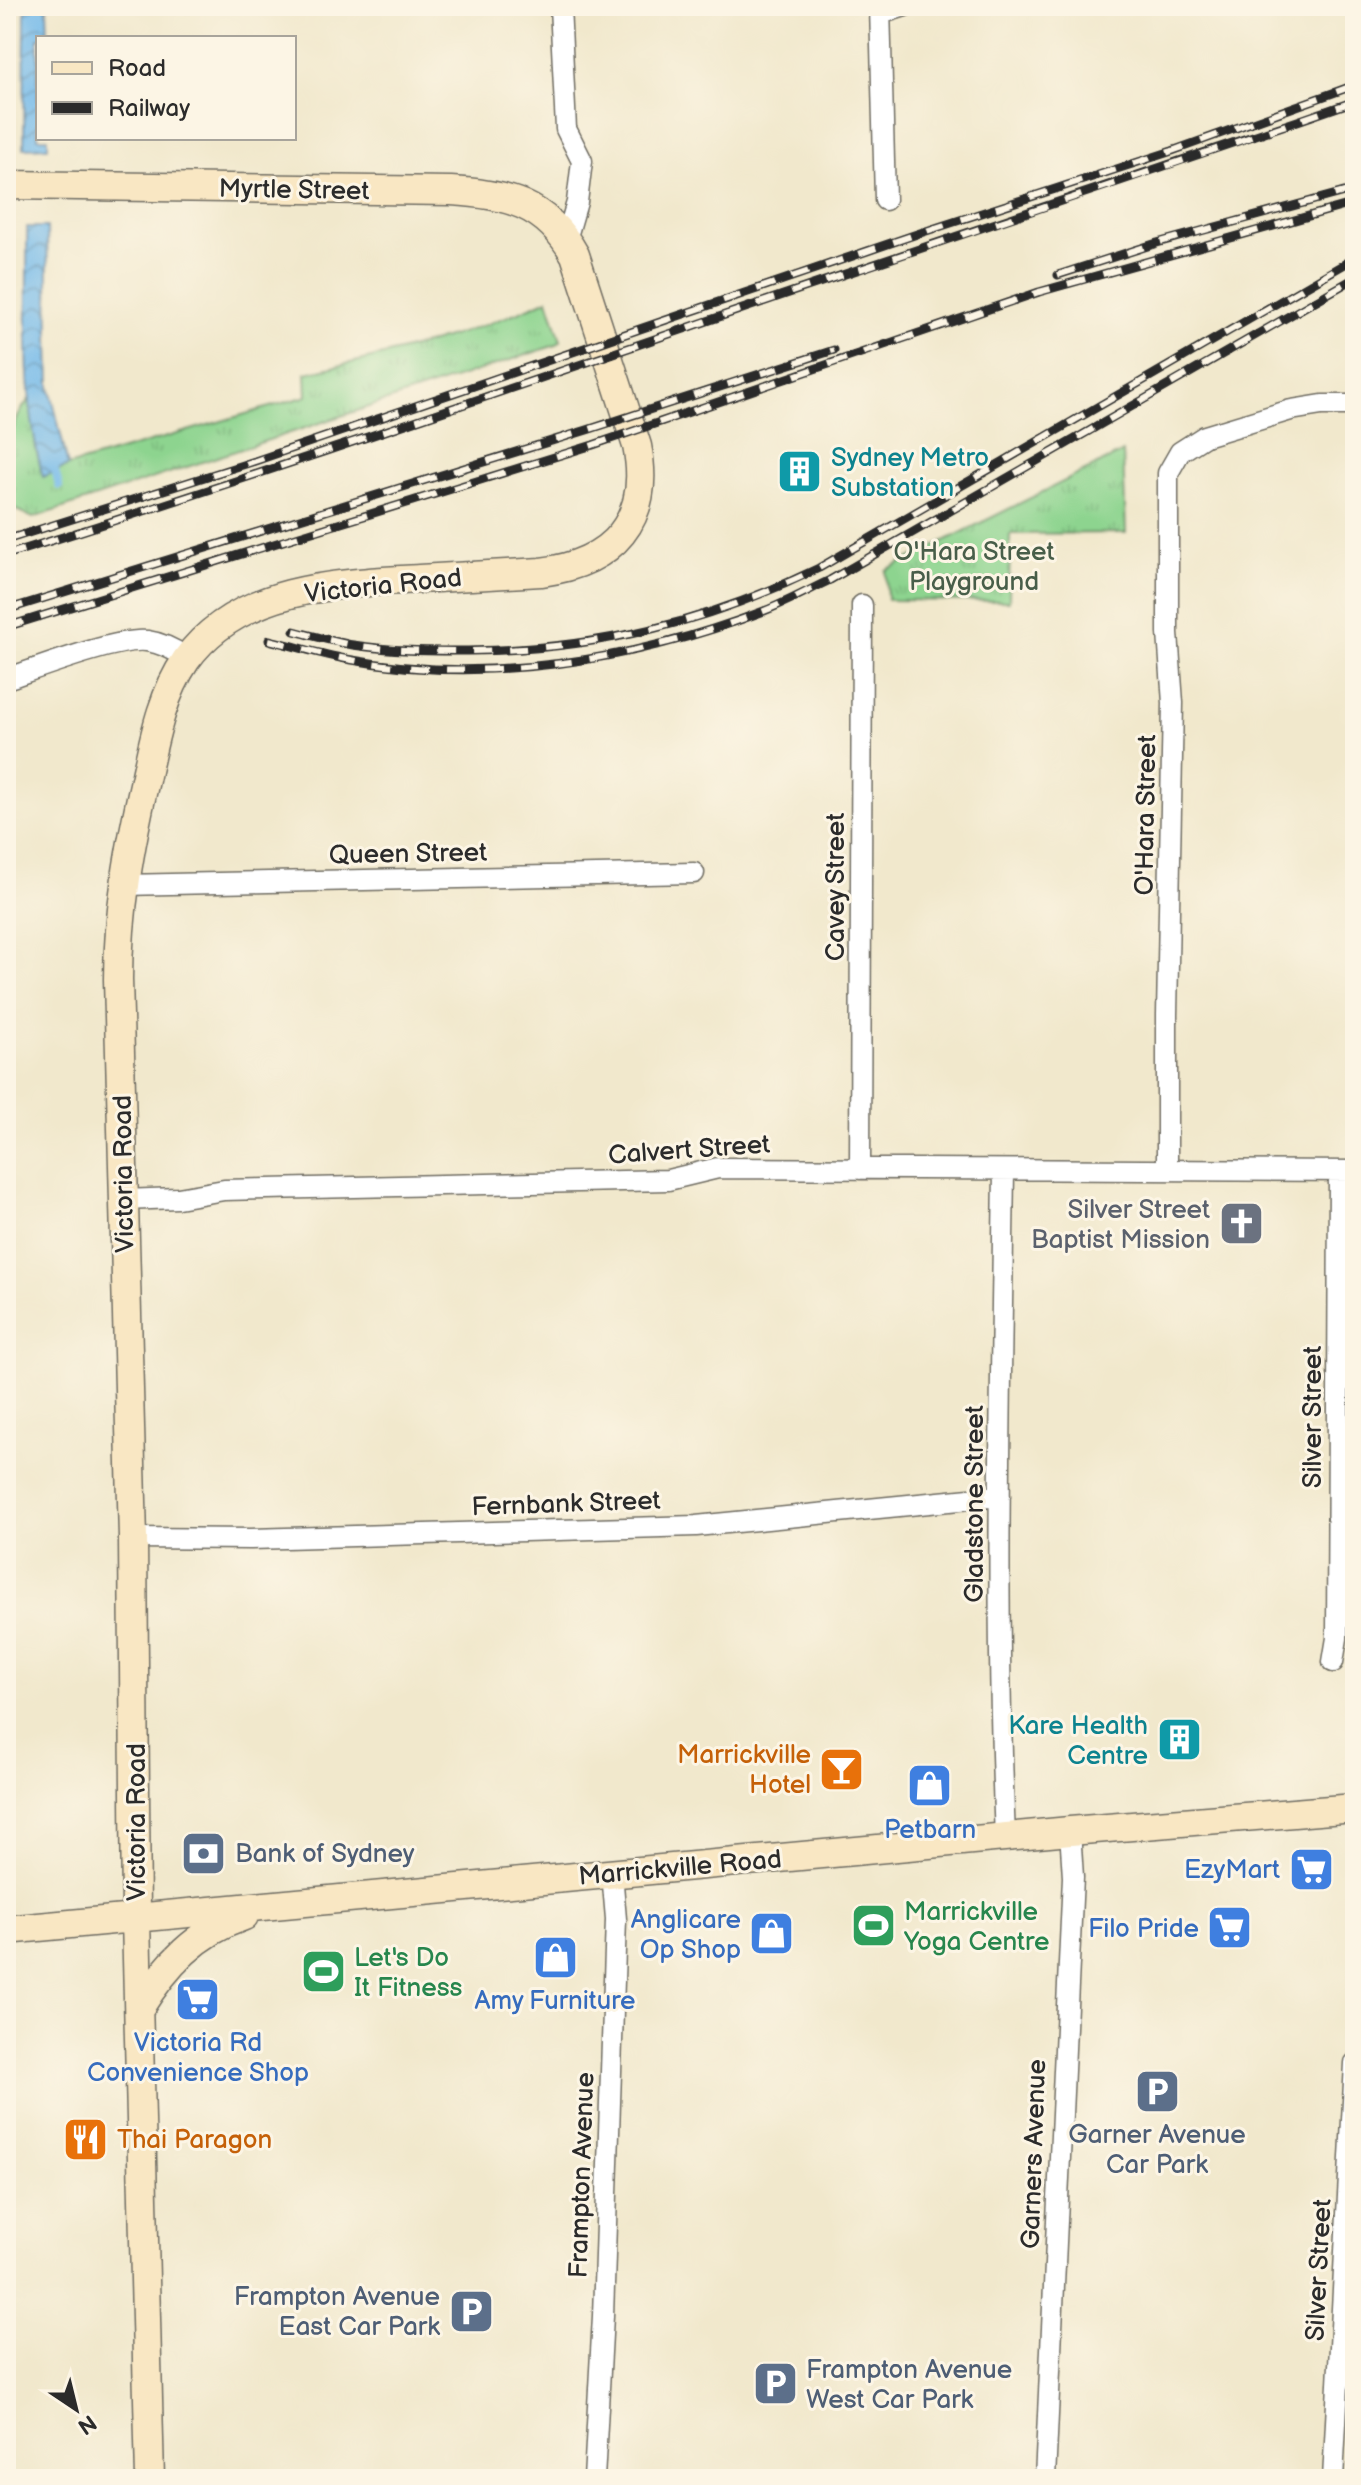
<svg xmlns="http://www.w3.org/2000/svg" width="1361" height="2485" font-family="'Balsamiq Sans',sans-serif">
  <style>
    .grass { fill: url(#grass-tufts); stroke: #5c805d; stroke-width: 2 }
    .water { fill: url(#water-waves); stroke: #4e728a; stroke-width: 2 }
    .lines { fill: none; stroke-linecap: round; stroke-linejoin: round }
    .stream { stroke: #72b9ea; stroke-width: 8 }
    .street-casing { stroke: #706d63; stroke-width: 23 }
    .secondary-casing { stroke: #706d63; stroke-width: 31 }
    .street { stroke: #fff; stroke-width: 20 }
    .secondary { stroke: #f9e7c3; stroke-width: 28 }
    .rail-casing { stroke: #2b2b2b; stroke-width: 9 }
    .rail { stroke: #fcf5e5; stroke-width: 6; stroke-dasharray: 18; stroke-linecap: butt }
    .labels { text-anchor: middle; stroke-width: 6; stroke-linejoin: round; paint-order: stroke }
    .street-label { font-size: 26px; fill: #2b2b2b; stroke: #fcf5e5 }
    .culture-label { font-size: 26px; fill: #0d838f; stroke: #fcf5e5; text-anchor: start }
    .park-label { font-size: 26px; fill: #485e49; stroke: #fcf5e5 }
    .worship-label { font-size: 26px; fill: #5b616d; stroke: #fcf5e5; text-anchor: end }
    .food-label { font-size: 26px; fill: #c56008; stroke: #fcf5e5; text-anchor: end }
    .shop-label { font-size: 26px; fill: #366cbe; stroke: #fcf5e5 }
    .service-label { font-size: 26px; fill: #4e5e75; stroke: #fcf5e5; text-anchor: start }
    .leisure-label { font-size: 26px; fill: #27864d; stroke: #fcf5e5; text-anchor: start }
  </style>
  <defs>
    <pattern id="grass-tufts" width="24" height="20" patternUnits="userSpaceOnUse" patternTransform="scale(2)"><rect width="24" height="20" fill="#8dd48f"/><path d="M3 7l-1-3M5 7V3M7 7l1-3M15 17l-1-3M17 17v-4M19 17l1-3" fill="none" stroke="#7ab67c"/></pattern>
    <pattern id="water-waves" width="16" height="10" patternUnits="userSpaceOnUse" patternTransform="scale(2)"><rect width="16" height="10" fill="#72b9ea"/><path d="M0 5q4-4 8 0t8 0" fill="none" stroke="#5e97be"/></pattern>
  </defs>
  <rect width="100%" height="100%" fill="#fcf5e5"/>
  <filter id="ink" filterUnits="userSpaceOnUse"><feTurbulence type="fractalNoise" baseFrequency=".0125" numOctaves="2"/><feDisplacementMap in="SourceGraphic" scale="16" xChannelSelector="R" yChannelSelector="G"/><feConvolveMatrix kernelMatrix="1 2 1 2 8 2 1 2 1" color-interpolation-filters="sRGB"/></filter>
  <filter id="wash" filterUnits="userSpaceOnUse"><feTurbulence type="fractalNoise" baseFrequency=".006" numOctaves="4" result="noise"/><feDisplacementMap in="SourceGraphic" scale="32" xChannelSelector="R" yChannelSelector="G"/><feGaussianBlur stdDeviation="1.8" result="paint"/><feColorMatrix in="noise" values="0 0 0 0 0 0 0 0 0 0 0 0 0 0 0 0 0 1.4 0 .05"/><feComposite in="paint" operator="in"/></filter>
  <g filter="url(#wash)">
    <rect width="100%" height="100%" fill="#f1e8cc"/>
    <path class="grass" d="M548 299 561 341 556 345 33 518 6 505C6 465 4 428 31 397L36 449 44 476 68 466 307 396 306 373C389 355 471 335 548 299Z
      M1123 452 1126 533 1010 534 1009 601 887 600 886 570Z"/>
    <path class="water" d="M25 6H47L48 38H38V138H48V147L24 148Z
      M27 227H47L50 387 68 466 43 477C21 397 28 309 27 227Z"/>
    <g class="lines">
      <path class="stream" d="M53 464 59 486"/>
    </g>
  </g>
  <g filter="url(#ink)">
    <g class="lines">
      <defs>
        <path id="street" d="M560 6 566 129 582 161 577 202 566 240
          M880 6 885 200
          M880 14 905 6
          M6 679C36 669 119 637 147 641 162 643 175 650 187 658
          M123 885 694 873
          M860 1169 862 605
          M1167 1170V1015L1173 703 1168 633V473L1180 452 1205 436 1291 410 1322 405H1355
          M1004 1171C1001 1393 995 1615 1005 1837
          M123 1200 178 1198 224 1190 668 1180 718 1168 1355 1171
          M133 1538 251 1539 696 1526 1000 1496
          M1333 1662 1337 1638 1339 1171
          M594 2479 603 2316 616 1919 612 1873
          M1045 2479 1073 1877 1070 1831
          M1333 2479 1355 2063"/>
        <path id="secondary" d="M6 185 451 191C506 194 546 203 575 255L637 446C652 520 613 563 541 572 500 574 460 577 419 579 338 583 238 587 186 660 162 695 154 739 145 780 130 846 118 911 118 979L133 1538 136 1919 150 2479
          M6 1930 1070 1831 1355 1808
          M140 2007C166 1965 197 1932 244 1916"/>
      </defs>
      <use href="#street" class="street-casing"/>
      <use href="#secondary" class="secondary-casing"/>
      <use href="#street" class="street"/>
      <use href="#secondary" class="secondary"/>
      <defs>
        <path id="rail" d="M1058 275 1157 243 1355 189
          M6 540 255 461 917 234 1172 151 1355 85
          M6 555C268 473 526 383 786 294 976 230 1166 167 1355 101
          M6 610 587 430 834 350
          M6 627 593 445 1039 292 1355 203
          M294 631C314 636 334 642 353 645 391 651 430 651 468 651 595 650 706 623 819 568L1355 258
          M269 640C295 646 320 654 346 659 485 685 634 661 764 611 787 602 809 590 830 580L1355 278"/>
      </defs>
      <use href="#rail" class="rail-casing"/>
      <use href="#rail" class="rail"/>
    </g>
  </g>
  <defs>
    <symbol id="building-square" viewBox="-11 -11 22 22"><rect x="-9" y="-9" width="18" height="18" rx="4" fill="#0f9aa8" stroke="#fcf5e5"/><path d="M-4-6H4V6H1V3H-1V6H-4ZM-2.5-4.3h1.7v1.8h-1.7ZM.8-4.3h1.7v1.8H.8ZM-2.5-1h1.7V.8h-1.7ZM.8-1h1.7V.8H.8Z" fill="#fff"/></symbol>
    <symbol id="church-square" viewBox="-11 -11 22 22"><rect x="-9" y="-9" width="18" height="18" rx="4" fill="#6b7280" stroke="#fcf5e5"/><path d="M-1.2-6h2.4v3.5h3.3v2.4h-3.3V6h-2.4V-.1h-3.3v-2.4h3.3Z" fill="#fff"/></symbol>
    <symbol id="bar-square" viewBox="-11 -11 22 22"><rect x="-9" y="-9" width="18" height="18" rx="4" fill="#e8710a" stroke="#fcf5e5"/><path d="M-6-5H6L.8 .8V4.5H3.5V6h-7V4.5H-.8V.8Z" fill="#fff"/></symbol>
    <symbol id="shop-square" viewBox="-11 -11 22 22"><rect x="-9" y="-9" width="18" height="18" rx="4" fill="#3f7fe0" stroke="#fcf5e5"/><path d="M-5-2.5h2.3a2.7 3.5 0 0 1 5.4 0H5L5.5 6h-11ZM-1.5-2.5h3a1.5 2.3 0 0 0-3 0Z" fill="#fff"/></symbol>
    <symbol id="bank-square" viewBox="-11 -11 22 22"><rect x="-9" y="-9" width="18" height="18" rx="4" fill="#5c6f8a" stroke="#fcf5e5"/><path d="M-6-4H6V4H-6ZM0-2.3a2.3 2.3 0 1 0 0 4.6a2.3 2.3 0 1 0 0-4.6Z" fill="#fff"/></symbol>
    <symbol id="supermarket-square" viewBox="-11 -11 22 22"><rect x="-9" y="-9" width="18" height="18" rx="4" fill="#3f7fe0" stroke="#fcf5e5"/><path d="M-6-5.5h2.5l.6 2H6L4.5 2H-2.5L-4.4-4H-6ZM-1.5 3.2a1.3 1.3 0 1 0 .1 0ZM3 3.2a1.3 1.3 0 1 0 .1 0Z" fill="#fff"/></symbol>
    <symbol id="stadium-square" viewBox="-11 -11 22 22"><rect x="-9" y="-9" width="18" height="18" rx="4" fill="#2e9e5b" stroke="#fcf5e5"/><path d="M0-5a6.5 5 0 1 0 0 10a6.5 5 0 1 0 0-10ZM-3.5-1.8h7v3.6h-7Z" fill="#fff"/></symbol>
    <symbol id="parking-square" viewBox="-11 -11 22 22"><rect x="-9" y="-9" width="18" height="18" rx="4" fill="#5c6f8a" stroke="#fcf5e5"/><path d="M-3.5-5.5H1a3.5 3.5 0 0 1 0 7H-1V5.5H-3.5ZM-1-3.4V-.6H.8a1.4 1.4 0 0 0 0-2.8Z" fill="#fff"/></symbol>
    <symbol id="restaurant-square" viewBox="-11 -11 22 22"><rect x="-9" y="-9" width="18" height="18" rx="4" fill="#e8710a" stroke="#fcf5e5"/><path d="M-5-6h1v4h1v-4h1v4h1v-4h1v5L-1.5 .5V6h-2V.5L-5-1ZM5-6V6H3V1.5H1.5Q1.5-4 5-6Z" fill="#fff"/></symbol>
  </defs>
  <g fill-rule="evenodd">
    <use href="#building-square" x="774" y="446" width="51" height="51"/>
    <use href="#church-square" x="1216" y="1198" width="51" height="51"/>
    <use href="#building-square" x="1154" y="1714" width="51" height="51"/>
    <use href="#bar-square" x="816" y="1744" width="51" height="51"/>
    <use href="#shop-square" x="904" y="1760" width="51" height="51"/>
    <use href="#bank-square" x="178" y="1828" width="51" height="51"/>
    <use href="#supermarket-square" x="1286" y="1844" width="51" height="51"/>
    <use href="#stadium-square" x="848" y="1900" width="51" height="51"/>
    <use href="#supermarket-square" x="1204" y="1902" width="51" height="51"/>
    <use href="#shop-square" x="746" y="1908" width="51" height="51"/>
    <use href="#shop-square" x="530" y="1932" width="51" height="51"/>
    <use href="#stadium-square" x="298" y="1946" width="51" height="51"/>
    <use href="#supermarket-square" x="172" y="1974" width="51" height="51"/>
    <use href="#parking-square" x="1132" y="2066" width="51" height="51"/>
    <use href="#restaurant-square" x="60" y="2114" width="51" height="51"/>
    <use href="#parking-square" x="446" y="2286" width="51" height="51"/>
    <use href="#parking-square" x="750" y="2358" width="51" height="51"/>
  </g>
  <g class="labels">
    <g class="street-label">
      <text transform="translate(294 189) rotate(1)" y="9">Myrtle Street</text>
      <text transform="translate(383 585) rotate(-6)" y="9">Victoria Road</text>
      <text transform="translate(1145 815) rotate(-89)" y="9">O'Hara Street</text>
      <text transform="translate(408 853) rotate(-1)" y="9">Queen Street</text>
      <text transform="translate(835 887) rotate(-90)" y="9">Cavey Street</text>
      <text transform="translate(689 1149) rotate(-4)" y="9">Calvert Street</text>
      <text transform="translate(123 1174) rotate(-91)" y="9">Victoria Road</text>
      <text transform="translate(1312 1417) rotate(-90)" y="9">Silver Street</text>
      <text transform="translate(566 1503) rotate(-2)" y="9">Fernbank Street</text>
      <text transform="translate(974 1504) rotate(-90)" y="9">Gladstone Street</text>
      <text transform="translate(136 1822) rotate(-90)" y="9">Victoria Road</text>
      <text transform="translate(680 1867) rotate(-5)" y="9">Marrickville Road</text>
      <text transform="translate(1033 2154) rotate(-88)" y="9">Garners Avenue</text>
      <text transform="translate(581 2175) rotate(-88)" y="9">Frampton Avenue</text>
      <text transform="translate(1318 2270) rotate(-87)" y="9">Silver Street</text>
    </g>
    <g class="culture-label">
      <text x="831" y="466">Sydney Metro<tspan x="831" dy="30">Substation</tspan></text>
      <text x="1148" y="1734" text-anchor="end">Kare Health<tspan x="1148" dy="30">Centre</tspan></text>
    </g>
    <g class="park-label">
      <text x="974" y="560">O'Hara Street<tspan x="974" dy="30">Playground</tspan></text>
    </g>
    <g class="worship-label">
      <text x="1210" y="1218">Silver Street<tspan x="1210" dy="30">Baptist Mission</tspan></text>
    </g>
    <g class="food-label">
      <text x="811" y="1763">Marrickville<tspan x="811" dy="30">Hotel</tspan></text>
      <text x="117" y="2148" text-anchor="start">Thai Paragon</text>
    </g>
    <g class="shop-label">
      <text x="930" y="1838">Petbarn</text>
      <text x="1280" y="1878" text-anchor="end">EzyMart</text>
      <text x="741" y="1928" text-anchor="end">Anglicare<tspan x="741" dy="30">Op Shop</tspan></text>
      <text x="1199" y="1937" text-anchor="end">Filo Pride</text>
      <text x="555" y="2009">Amy Furniture</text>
      <text x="198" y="2051">Victoria Rd<tspan x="198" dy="30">Convenience Shop</tspan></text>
    </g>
    <g class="service-label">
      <text x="235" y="1862">Bank of Sydney</text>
      <text x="1157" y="2143" text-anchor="middle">Garner Avenue<tspan x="1157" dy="30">Car Park</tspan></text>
      <text x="440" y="2305" text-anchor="end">Frampton Avenue<tspan x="440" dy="30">East Car Park</tspan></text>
      <text x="806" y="2378">Frampton Avenue<tspan x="806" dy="30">West Car Park</tspan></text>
    </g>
    <g class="leisure-label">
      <text x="904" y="1920">Marrickville<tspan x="904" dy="30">Yoga Centre</tspan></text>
      <text x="354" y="1966">Let's Do<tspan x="354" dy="30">It Fitness</tspan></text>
    </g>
  </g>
  <rect width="1361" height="2485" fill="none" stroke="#fcf5e5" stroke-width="32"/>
  <rect x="36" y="36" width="260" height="104" fill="#fcf5e5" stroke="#a8a49b" stroke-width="2"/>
  <rect x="52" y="62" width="40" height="12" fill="#f9e7c3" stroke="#a8a49b" stroke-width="2"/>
  <text x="108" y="76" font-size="24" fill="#2b2b2b">Road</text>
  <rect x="52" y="102" width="40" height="12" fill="#2b2b2b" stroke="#a8a49b" stroke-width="2"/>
  <text x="108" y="116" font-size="24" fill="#2b2b2b">Railway</text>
  <g transform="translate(76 2409) rotate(145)" stroke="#fcf5e5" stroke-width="6" paint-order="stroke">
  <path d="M0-6L14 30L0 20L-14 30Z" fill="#2b2b2b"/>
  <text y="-12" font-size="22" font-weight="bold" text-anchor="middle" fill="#2b2b2b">N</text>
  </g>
</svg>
